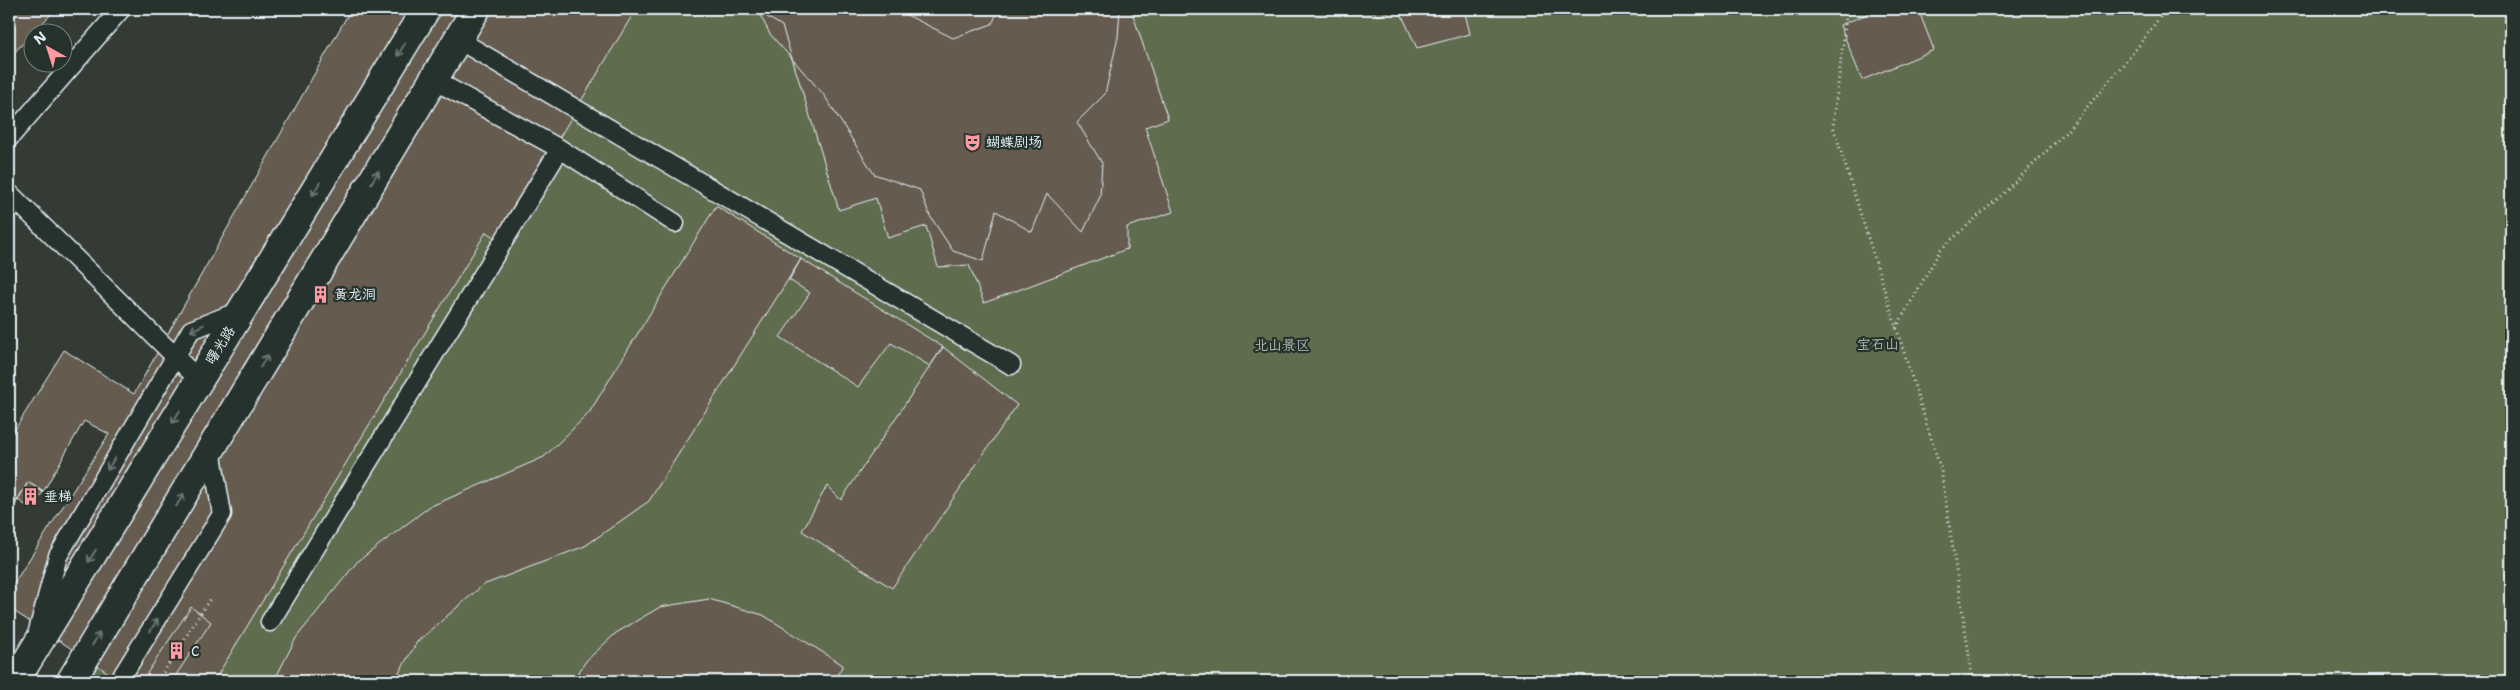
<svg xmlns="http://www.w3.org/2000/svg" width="2520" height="690" font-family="'Shantell Sans','LXGW WenKai TC',sans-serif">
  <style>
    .green { fill: #5e6c4e; stroke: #a3aea3 }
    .building { fill: #655b4f; stroke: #e8f1f8 }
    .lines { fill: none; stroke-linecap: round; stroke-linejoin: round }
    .lane-casing { stroke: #e8f1f8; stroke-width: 21 }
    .secondary-casing { stroke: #e8f1f8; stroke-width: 31 }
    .path { stroke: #e8f1f8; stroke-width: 3; stroke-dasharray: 1 4; stroke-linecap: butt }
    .lane { stroke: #26332d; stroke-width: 18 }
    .secondary { stroke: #26332d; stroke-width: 28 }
    .oneway { stroke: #6a7674 }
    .labels { text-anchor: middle; stroke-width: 4.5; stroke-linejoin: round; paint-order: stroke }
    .poi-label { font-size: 14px; fill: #e8f1f8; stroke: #26332d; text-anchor: start }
    .park-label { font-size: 14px; fill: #b1bcb4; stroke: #26332d }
    .street-label { font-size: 14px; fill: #e8f1f8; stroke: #26332d }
  </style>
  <rect width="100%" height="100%" fill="#333b34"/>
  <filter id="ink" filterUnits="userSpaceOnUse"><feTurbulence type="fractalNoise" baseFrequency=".02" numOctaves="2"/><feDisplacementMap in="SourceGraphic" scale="10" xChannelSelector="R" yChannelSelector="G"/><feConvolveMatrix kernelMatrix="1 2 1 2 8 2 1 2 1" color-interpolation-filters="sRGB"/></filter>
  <g filter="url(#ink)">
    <path class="green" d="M456 9H2511V681H54Z"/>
    <path class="building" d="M9 9H56L9 58Z
      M351 9H636L543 165 495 238 486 232 214 681H121L9 608V591L109 434 84 421 43 492 28 482 9 514V439L64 350 134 394Z
      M754 9H1131L1168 119 1145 127 1173 212 1127 227V249L984 303 969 265 938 267 926 226 888 238 876 198 839 210 782 26Z
      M757 9H895L953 38 992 24 999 9H1120L1118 37 1105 94 1077 122 1102 163 1100 197 1083 232 1047 194 1032 232 996 211 983 261 953 251 930 216 920 190 874 174 824 95 770 34Z
      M1370 9H1396L1378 16Z
      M1399 9H1464L1470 34 1417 48Z
      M1880 9H1918L1934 50 1862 80 1840 25Z
      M716 206 801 259 649 501 585 546 483 585 417 642 394 681H274L296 638 357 562 429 507 544 457 589 413Z
      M801 259 943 347 930 366 891 343 858 387 780 337 810 293 789 280Z
      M943 347 1017 405 892 588 802 531 827 486 841 500Z
      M28 482 43 492 31 509 18 500Z
      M9 494 18 500 9 514Z
      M709 599 763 615 843 665 834 681H573L586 661 616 633 660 607Z
      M191 607 211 622 172 681H142Z"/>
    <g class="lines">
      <defs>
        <path id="lane" d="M457 39 1011 365
          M434 80 560 149 675 223
          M9 138 121 9
          M9 193 199 380
          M270 622 560 149
          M38 631 58 556 191 330 242 310
          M119 681 222 514 211 450"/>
        <path id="secondary" d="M15 681 426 9
          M71 681 476 9"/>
      </defs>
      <use href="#lane" class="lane-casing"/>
      <use href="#secondary" class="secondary-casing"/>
      <path class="path" d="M1847 9 1833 126 1941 470 1973 681
        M1896 328 1941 249 2004 193 2067 131 2137 48 2166 9
        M158 681 211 597"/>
      <use href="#lane" class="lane"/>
      <use href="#secondary" class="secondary"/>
    </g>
    <defs><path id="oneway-shaft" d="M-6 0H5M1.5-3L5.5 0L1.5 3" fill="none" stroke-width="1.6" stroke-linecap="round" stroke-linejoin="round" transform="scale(1.25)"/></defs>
    <g class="oneway">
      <use href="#oneway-shaft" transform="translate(401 50) rotate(121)"/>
      <use href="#oneway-shaft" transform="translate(375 177) rotate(-59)"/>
      <use href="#oneway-shaft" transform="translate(316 189) rotate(121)"/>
      <use href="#oneway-shaft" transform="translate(197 328) rotate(153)"/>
      <use href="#oneway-shaft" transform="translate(264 361) rotate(-59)"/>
      <use href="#oneway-shaft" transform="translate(176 417) rotate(121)"/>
      <use href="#oneway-shaft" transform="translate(111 464) rotate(121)"/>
      <use href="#oneway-shaft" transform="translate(180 500) rotate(-59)"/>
      <use href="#oneway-shaft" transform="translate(92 556) rotate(122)"/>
      <use href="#oneway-shaft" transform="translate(154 625) rotate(-58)"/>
      <use href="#oneway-shaft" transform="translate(96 639) rotate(-59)"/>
    </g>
  </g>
  <defs>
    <symbol id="theatre-bare" viewBox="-9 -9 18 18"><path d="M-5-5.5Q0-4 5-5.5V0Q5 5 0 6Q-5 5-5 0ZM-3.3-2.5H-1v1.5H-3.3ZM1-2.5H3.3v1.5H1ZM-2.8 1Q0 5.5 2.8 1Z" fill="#ff9aa2" stroke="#26332d" stroke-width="2.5" paint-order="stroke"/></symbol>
    <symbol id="building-bare" viewBox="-9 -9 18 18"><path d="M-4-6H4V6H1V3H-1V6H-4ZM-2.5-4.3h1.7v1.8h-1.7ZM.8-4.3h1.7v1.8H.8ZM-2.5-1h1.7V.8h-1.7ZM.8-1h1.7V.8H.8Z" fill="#ff9aa2" stroke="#26332d" stroke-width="2.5" paint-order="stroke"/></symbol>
  </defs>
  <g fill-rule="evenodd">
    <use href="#theatre-bare" x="960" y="130" width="25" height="25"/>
    <use href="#building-bare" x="308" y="282" width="25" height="25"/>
    <use href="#building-bare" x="18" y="484" width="25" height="25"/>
    <use href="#building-bare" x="164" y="638" width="25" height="25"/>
  </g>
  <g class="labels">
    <g class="poi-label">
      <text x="986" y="147">蝴蝶剧场</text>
      <text x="334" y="299">黄龙洞</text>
      <text x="44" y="501">垂梯</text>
      <text x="191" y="656">C</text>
    </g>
    <g class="park-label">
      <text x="1878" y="349">宝石山</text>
      <text x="1282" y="350">北山景区</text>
    </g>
    <g class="street-label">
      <text transform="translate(220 345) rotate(-58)" y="5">曙光路</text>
    </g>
  </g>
  <rect width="2520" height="690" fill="none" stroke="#26332d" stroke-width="30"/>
  <rect x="15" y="15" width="2490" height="660" fill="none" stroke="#e8f1f8" stroke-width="2" filter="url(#ink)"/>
  <g transform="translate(48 48) rotate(321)"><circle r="24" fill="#26332d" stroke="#747f7e"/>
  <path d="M0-4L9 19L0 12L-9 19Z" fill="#ff9aa2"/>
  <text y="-8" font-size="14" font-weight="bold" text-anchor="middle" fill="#e8f1f8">N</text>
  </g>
</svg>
